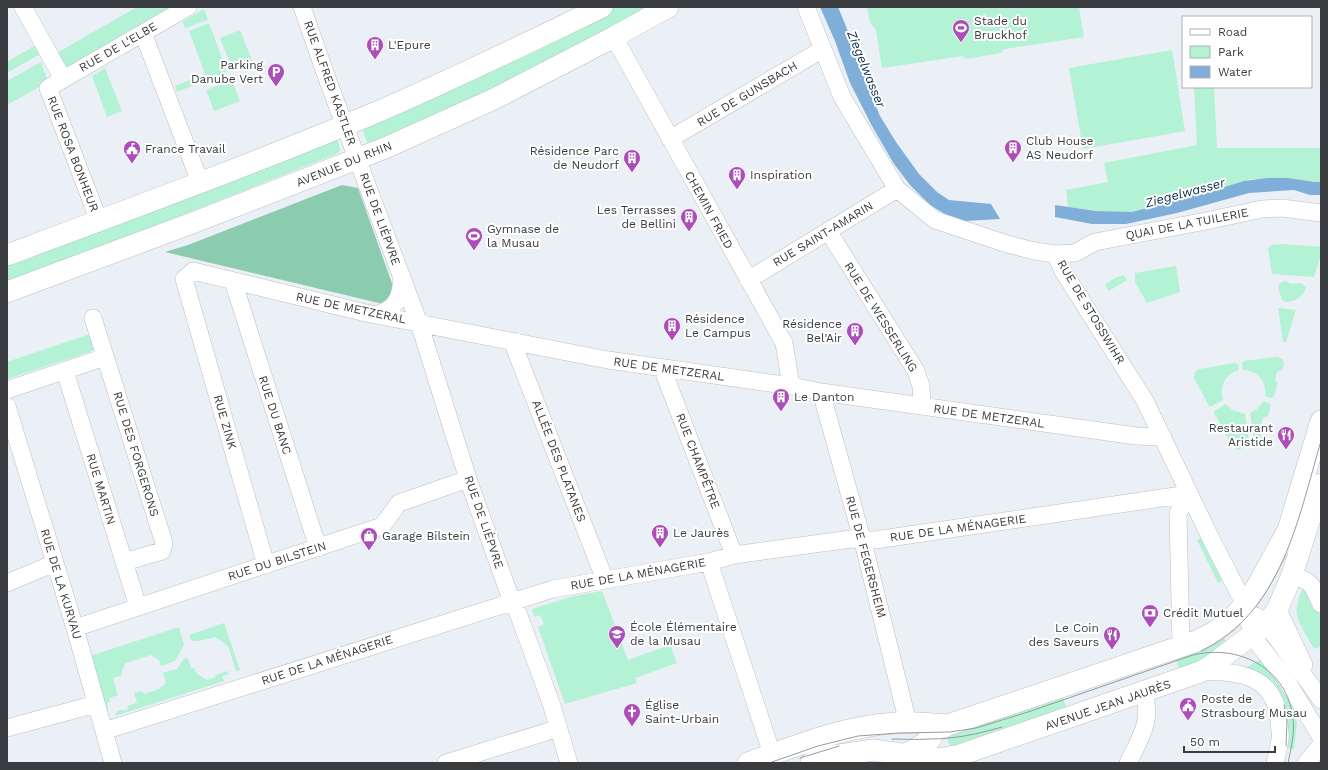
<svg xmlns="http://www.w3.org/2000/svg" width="1328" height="770" font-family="'Work Sans',sans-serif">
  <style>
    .green { fill: #b3f2d5 }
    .forest { fill: #8bccaf }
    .water { fill: #7fafd8 }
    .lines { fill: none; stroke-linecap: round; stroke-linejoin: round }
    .minor-casing { stroke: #bbbfc5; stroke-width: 18 }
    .major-casing { stroke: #bbbfc5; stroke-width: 22 }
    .minor { stroke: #fff; stroke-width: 17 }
    .major { stroke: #fff; stroke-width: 21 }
    .tram { stroke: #979a9f; stroke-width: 1 }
    .labels { text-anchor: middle; stroke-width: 4; stroke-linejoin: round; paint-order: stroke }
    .poi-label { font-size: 12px; fill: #3a3b3e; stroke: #fff; text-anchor: start }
    .street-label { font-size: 12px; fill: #3a3b3e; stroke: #fff }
    .water-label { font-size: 13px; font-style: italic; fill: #082e49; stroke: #fff }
  </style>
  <rect width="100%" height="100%" fill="#ebeff6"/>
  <path class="green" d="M137 7H167L170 13 66 72 55 54Z
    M611 7H656L563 58 370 144 367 142 362 129Z
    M867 7H1079L1084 37 1004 49 1001 53 966 59 963 56 882 68 876 30 870 23Z
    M204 9 208 20 185 28 182 22Z
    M209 23 227 72 177 92 175 86 205 74 189 31Z
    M240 30 253 63 233 70 220 38Z
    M36 45 40 54 7 73V62Z
    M1172 50 1185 131 1083 149 1069 68Z
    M41 62 48 82 7 105V81Z
    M105 68 122 111 107 117 92 76Z
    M232 80 240 101 214 111 206 90Z
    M1194 87H1214L1217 148H1321V182H1315L1288 178 1252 179 1221 188 1188 195 1151 207 1132 212H1108L1068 207 1066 190 1108 182 1104 163 1197 145Z
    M336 137 339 144 340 151 336 154 167 221 132 239 7 285V260Z
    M1282 244 1321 247V255L1314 277 1272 274 1268 248 1271 245Z
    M1176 266 1180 292 1147 303 1135 282V273Z
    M1124 275 1127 280 1109 291 1105 285 1115 278Z
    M1285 281 1292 284 1301 283 1306 287C1304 297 1294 302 1285 302L1282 300 1278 287 1280 283Z
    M1278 308 1296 310 1286 342H1283Z
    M90 334 95 350 7 379V362Z
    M1276 357H1278L1283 360 1284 365 1282 370 1277 372 1275 380 1278 383 1274 396 1272 398 1265 396C1267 381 1258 371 1243 370L1242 363 1244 361Z
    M1235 363 1238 365 1239 370C1225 374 1219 386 1223 400L1212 406H1209L1194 378 1195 372 1199 369Z
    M1264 401 1271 404 1268 416 1263 418 1260 426 1263 429 1259 442 1257 443 1254 440 1250 413 1257 409Z
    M1226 404 1232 410 1245 414 1249 441 1248 444 1239 450 1233 447 1214 413V411Z
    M1201 538 1222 581 1218 583 1197 540Z
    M1304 585 1321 606V646L1314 649C1308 637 1294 620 1297 606 1298 599 1301 592 1304 585Z
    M602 591 628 660 670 645 677 663 635 678 637 683 565 704 538 627 544 624 540 615 534 617 532 609 574 596Z
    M224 623 240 670 236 671 228 646 215 637 199 641H192L189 635Z
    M179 627 184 645 175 661 161 666 159 660 151 655 126 663 122 670V675L113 678 118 695 109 698 110 702 107 703 108 709 107 711 90 656Z
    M1223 637 1229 645 1181 674 1174 655Z
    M188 658 191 668H194L197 674 207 680 216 677 215 675 228 671 229 674 222 676 224 681 115 716 117 711 128 709 127 706 137 703 134 693 142 691 144 694 159 689 166 683 163 673 177 669 184 659Z
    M1262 658 1293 703 1297 723 1294 749 1282 747V714L1244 669Z
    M1063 698 1066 707 951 748 948 742 947 736 987 722 988 723Z"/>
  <path class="forest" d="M342 185 358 188 394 289 383 304 165 252 188 245Z"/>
  <path class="water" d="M820 7H838L859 58 873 99 880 116 896 142 919 174 937 192 949 200 991 204 1000 219 965 221 945 214 930 205 910 185 894 164 872 126 850 83 835 41Z
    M1267 178H1288L1315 182H1321V195H1310L1294 190 1249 193 1177 213 1126 224H1092L1055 217V205L1096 211 1132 212 1151 207 1188 195 1221 188 1244 181Z"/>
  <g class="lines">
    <defs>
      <path id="minor" d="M23 7 63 79
        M302 7 328 81 419 323 468 479 512 602 518 613 551 703 569 763
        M806 7 842 97 897 189 935 220 1004 243 1034 251 1055 254 1063 271 1145 401 1211 539 1245 605 1252 634 1260 646 1285 678 1321 737
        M143 33 200 182
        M614 37 784 343 791 386
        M670 139 823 49
        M99 221 48 88 188 7
        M828 231 916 371 921 386 922 406
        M1055 254 1075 253 1095 242 1206 221 1262 209 1282 208 1321 213
        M748 280 897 189
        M233 281 318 548
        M377 315C397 306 399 302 402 280
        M93 318 164 543 162 551 124 562
        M512 341 605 580
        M662 368 734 555
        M65 371 138 607
        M7 390 105 357
        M821 392 864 546 908 723
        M7 406 75 628 113 763
        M709 562 772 754
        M266 565 184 279 193 271 366 313 608 360 791 386 821 392 1136 436 1163 437
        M1292 575C1313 582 1312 585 1321 604
        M7 583 55 563
        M1277 610 1281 616 1304 665
        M1256 616 1270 629 1310 684 1321 700
        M75 628 382 526 399 503 468 479
        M1181 646 1178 513 1189 494
        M1200 672C1238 670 1274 675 1279 720 1279 726 1281 733 1280 739 1279 747 1277 755 1275 763
        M7 728 96 704
        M104 731 553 589 709 562 734 555 851 539 875 540 1189 494
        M446 763 559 728
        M1128 763C1141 736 1152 723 1144 692
        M1306 763 1321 745"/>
      <path id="major" d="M7 255C128 210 250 165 370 115 448 82 525 44 602 7
        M7 292 195 222 385 148 494 99 614 37 668 7
        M905 755 930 740 933 733 948 725 1197 641 1216 631 1231 619 1245 605 1260 581 1288 530 1321 421
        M748 763C796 746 844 726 895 723 913 722 930 724 948 725
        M811 763 833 756 873 750 938 759 960 755 1200 672 1212 665 1265 625 1277 610 1292 575 1321 484"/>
    </defs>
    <use href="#minor" class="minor-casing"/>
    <use href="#major" class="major-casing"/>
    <use href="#minor" class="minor"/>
    <use href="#major" class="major"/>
    <path class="tram" d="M1201 651C1282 612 1298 519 1321 441
      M1284 705 1287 721 1286 746
      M892 739C904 739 917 740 929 739 955 739 978 734 1002 727
      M800 758 839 746
      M769 763 818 746 858 736 899 733 950 732 976 728 1028 712 1193 655C1239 644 1287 668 1293 718 1295 733 1291 748 1288 763"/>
  </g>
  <defs>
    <symbol id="stadium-pin" viewBox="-11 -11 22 30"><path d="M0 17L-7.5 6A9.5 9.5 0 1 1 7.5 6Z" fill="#ac4eb7" stroke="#fff"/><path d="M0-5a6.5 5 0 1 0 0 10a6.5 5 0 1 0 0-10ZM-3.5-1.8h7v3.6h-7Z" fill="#fff"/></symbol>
    <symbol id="building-pin" viewBox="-11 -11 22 30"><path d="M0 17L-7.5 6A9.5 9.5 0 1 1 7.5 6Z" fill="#ac4eb7" stroke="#fff"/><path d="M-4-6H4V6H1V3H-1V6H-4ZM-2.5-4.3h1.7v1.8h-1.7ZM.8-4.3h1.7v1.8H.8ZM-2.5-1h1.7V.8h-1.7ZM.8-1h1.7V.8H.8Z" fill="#fff"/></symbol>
    <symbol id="parking-pin" viewBox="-11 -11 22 30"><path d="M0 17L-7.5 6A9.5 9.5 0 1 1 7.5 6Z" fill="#ac4eb7" stroke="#fff"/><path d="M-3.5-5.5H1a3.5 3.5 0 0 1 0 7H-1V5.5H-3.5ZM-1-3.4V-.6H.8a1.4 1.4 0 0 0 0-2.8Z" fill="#fff"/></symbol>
    <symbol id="civic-pin" viewBox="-11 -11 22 30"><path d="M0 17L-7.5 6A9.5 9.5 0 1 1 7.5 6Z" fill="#ac4eb7" stroke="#fff"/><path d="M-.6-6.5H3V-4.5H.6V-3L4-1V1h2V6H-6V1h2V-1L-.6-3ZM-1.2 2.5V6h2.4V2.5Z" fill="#fff"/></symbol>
    <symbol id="restaurant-pin" viewBox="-11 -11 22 30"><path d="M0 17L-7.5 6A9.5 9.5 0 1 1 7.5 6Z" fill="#ac4eb7" stroke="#fff"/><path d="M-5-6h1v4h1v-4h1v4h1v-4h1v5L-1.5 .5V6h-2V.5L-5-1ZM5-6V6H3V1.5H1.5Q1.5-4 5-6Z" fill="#fff"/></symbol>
    <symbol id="shop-pin" viewBox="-11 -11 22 30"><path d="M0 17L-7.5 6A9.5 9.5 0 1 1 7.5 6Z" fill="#ac4eb7" stroke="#fff"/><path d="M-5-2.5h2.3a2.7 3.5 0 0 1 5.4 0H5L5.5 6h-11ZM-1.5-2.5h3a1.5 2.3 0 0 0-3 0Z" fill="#fff"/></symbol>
    <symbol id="bank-pin" viewBox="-11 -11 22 30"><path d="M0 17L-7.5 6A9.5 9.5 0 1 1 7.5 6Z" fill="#ac4eb7" stroke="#fff"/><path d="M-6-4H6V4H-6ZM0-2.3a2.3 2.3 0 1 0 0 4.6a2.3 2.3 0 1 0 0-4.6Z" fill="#fff"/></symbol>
    <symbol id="school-pin" viewBox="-11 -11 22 30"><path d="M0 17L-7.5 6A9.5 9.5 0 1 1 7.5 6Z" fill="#ac4eb7" stroke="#fff"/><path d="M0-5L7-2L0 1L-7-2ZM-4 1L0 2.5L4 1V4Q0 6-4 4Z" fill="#fff"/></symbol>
    <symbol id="church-pin" viewBox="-11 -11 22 30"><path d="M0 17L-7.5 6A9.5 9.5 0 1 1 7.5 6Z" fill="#ac4eb7" stroke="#fff"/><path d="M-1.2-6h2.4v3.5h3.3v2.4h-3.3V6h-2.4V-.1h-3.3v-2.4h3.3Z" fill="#fff"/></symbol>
  </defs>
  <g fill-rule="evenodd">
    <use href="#stadium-pin" x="951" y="18" width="20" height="27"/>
    <use href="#building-pin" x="365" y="35" width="20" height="27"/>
    <use href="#parking-pin" x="266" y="62" width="20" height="27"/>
    <use href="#building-pin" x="1003" y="138" width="20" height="27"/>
    <use href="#civic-pin" x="122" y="139" width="20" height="27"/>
    <use href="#building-pin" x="622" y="148" width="20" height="27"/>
    <use href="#building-pin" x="727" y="165" width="20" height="27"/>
    <use href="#building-pin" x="679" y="207" width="20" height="27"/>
    <use href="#stadium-pin" x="464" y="226" width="20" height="27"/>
    <use href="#building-pin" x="662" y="316" width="20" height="27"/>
    <use href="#building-pin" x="845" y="321" width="20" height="27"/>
    <use href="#building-pin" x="771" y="387" width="20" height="27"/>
    <use href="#restaurant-pin" x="1276" y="425" width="20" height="27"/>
    <use href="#building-pin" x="650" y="523" width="20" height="27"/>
    <use href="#shop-pin" x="359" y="526" width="20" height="27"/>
    <use href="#bank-pin" x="1140" y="603" width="20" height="27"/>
    <use href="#school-pin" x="607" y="624" width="20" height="27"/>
    <use href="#restaurant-pin" x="1102" y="625" width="20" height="27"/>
    <use href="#civic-pin" x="1178" y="696" width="20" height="27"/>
    <use href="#church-pin" x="622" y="702" width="20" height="27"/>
  </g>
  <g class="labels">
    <g class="poi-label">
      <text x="974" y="25">Stade du<tspan x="974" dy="14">Bruckhof</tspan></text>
      <text x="388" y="49">L'Epure</text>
      <text x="263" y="69" text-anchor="end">Parking<tspan x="263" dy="14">Danube Vert</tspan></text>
      <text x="1026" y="145">Club House<tspan x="1026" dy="14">AS Neudorf</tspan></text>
      <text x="145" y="153">France Travail</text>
      <text x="619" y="155" text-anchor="end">Résidence Parc<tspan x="619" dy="14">de Neudorf</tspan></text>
      <text x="750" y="179">Inspiration</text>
      <text x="676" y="214" text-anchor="end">Les Terrasses<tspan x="676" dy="14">de Bellini</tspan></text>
      <text x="487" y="233">Gymnase de<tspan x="487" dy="14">la Musau</tspan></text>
      <text x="685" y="323">Résidence<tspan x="685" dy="14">Le Campus</tspan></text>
      <text x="842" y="328" text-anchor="end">Résidence<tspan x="842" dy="14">Bel'Air</tspan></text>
      <text x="794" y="401">Le Danton</text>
      <text x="1273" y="432" text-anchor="end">Restaurant<tspan x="1273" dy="14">Aristide</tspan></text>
      <text x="673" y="537">Le Jaurès</text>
      <text x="382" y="540">Garage Bilstein</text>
      <text x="1163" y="617">Crédit Mutuel</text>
      <text x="630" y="631">École Élémentaire<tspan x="630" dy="14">de la Musau</tspan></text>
      <text x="1099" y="632" text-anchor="end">Le Coin<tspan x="1099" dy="14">des Saveurs</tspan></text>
      <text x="1201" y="703">Poste de<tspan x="1201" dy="14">Strasbourg Musau</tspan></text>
      <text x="645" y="709">Église<tspan x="645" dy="14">Saint-Urbain</tspan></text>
    </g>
    <g class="street-label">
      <text transform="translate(118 47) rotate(-30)" y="4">RUE DE L'ELBE</text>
      <text transform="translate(330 83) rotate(70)" y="4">RUE ALFRED KASTLER</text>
      <text transform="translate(747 94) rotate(-31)" y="4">RUE DE GUNSBACH</text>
      <text transform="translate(73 154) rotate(69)" y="4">RUE ROSA BONHEUR</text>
      <text transform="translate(344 164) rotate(-22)" y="4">AVENUE DU RHIN</text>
      <text transform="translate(709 210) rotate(61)" y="4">CHEMIN FRIED</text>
      <text transform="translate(380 219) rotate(70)" y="4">RUE DE LIÈPVRE</text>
      <text transform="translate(1187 224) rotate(-11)" y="4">QUAI DE LA TUILERIE</text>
      <text transform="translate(823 234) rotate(-31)" y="4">RUE SAINT-AMARIN</text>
      <text transform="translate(351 308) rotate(12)" y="4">RUE DE METZERAL</text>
      <text transform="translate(1091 312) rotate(59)" y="4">RUE DE STOSSWIHR</text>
      <text transform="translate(881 317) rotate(58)" y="4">RUE DE WESSERLING</text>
      <text transform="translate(669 369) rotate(8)" y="4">RUE DE METZERAL</text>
      <text transform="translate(275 415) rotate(72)" y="4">RUE DU BANC</text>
      <text transform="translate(989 416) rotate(8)" y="4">RUE DE METZERAL</text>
      <text transform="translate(225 422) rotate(74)" y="4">RUE ZINK</text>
      <text transform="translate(136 454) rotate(73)" y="4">RUE DES FORGERONS</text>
      <text transform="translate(559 461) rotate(69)" y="4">ALLÉE DES PLATANES</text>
      <text transform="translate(698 461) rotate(69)" y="4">RUE CHAMPÊTRE</text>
      <text transform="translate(101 489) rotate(73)" y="4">RUE MARTIN</text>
      <text transform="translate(484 522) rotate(71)" y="4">RUE DE LIÈPVRE</text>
      <text transform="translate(958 528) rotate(-8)" y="4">RUE DE LA MÉNAGERIE</text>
      <text transform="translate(866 557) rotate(75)" y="4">RUE DE FEGERSHEIM</text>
      <text transform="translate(277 561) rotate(-18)" y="4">RUE DU BILSTEIN</text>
      <text transform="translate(638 574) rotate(-10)" y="4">RUE DE LA MÉNAGERIE</text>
      <text transform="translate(61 584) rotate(73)" y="4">RUE DE LA KURVAU</text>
      <text transform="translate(327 660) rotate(-18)" y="4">RUE DE LA MÉNAGERIE</text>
      <text transform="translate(1108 705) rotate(-19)" y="4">AVENUE JEAN JAURÈS</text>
    </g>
    <g class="water-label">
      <text transform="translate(867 69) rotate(68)" y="5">Ziegelwasser</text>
      <text transform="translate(1185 192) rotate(-15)" y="5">Ziegelwasser</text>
    </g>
  </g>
  <rect width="1328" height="770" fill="none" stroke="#3a3b3e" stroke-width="16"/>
  <rect x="1182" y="16" width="130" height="72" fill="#ffffff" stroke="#b0b1b2"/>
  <rect x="1190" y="29" width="20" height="6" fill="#ffffff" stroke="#b0b1b2"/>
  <text x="1218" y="36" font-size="12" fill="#3a3b3e">Road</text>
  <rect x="1190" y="46" width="20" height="12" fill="#b3f2d5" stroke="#b0b1b2"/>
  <text x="1218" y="56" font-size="12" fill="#3a3b3e">Park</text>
  <rect x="1190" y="66" width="20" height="12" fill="#7fafd8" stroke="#b0b1b2"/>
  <text x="1218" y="76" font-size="12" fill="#3a3b3e">Water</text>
  <path d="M1184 746v6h91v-6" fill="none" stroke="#3a3b3e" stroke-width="2"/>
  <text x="1190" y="746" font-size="12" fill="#3a3b3e" stroke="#ffffff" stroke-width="3" paint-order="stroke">50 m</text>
</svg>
